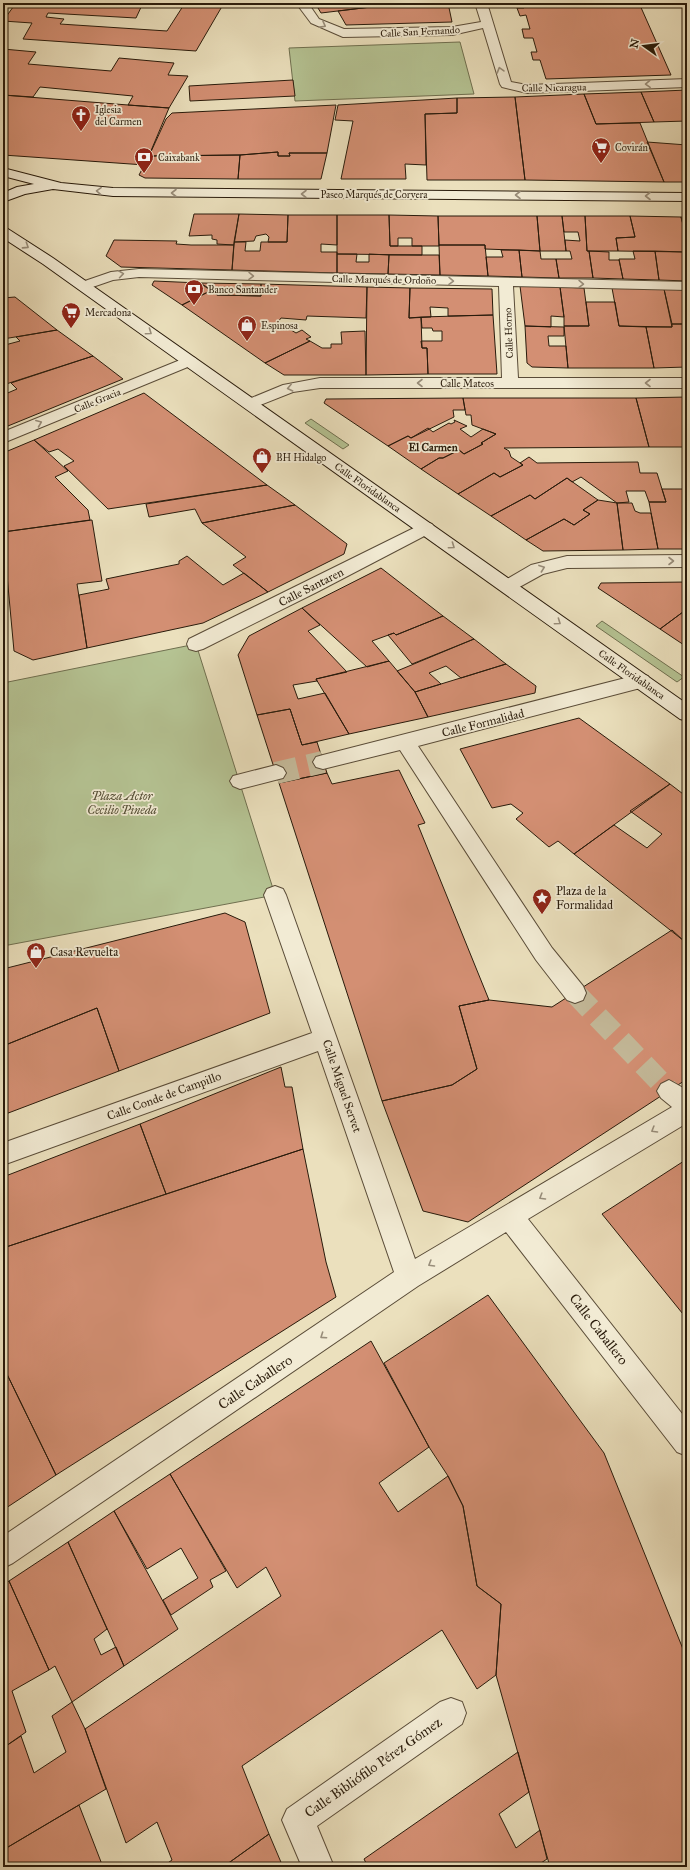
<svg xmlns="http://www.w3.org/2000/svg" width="690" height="1870" font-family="'IM FELL Great Primer',serif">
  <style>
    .green { fill: #b5c393; stroke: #6f6f4f }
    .building { fill: #d38f73; stroke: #291b0b }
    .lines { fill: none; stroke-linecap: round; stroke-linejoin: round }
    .street-tunnel { stroke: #c4b999; stroke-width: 22; stroke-dasharray: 22 11; stroke-linecap: butt }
    .street-casing { stroke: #5a4c38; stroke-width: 2 }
    .secondary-casing { stroke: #291b0b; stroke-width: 2 }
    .street { fill: #f2ebd4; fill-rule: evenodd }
    .secondary { fill: #f2ebd4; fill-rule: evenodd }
    .oneway { stroke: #988d7a }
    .labels { text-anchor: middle; stroke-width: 3.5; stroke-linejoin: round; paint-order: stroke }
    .far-street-label { font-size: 10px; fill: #291b0b; stroke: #f2ebd4 }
    .far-poi-label { font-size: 10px; fill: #291b0b; stroke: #f2ebd4; text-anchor: start }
    .far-neighbourhood-label { font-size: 11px; font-weight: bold; fill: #291b0b; stroke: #f2ebd4 }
    .street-label { font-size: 12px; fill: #291b0b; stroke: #f2ebd4 }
    .park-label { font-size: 12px; font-style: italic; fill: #534d34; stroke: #f2ebd4 }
    .poi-label { font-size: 12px; fill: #291b0b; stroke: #f2ebd4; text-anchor: start }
    .near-street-label { font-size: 14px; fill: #291b0b; stroke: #f2ebd4 }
  </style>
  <rect width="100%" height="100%" fill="#ebe0bd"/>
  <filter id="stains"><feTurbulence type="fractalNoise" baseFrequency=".005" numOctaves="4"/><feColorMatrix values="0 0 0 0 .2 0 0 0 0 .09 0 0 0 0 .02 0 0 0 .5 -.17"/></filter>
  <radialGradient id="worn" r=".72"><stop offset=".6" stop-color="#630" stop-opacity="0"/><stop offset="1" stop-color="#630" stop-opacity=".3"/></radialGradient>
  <path class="green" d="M460 42 474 94 295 101 289 48Z
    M311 419 349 445 343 449 305 423Z
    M602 621 684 677 677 682 596 626Z
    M196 644 275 895 3 946V683Z"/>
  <path class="building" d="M16 3H143L136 18 48 13 46 17 64 19 60 24 167 31 185 3H224L196 51 23 39 32 23 3 21Z
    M315 3H368L371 7 321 13Z
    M368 3H448L452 22 346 25 338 11 371 7Z
    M522 3H639L671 75 546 79 540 60H533L531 52H537L533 38H524L522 29H530L526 15 520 16 517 8H524Z
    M3 49 36 52 28 64 111 71 119 58 174 63 168 75 188 76 169 108 128 105 133 96 40 87 33 97 3 95Z
    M293 80 295 96 190 101 189 86Z
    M687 90V121L654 122 641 92Z
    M641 92 654 122 596 124 584 94Z
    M584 94 596 124 640 123 664 182 525 180 515 97Z
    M3 95 128 105 169 108 145 165 3 155Z
    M515 97 525 180H427L425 114 457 113V98Z
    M457 98V113L425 114 426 165 405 164 406 179H341L353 121 335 120 338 105Z
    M336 105 327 153H289L290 156H278V152L240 155 149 156 166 119 172 113Z
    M647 142 687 145V182H664Z
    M278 152V156H290L289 153H327L321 179H238L240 155Z
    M240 155 238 179 145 178 139 175 149 156Z
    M194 214H239L234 245 217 244V240L212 239V235L189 236Z
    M239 214 288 215 287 242H268L269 237 266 234 256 236 254 241 234 242Z
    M288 215H337V245L321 244V252H337V273L232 270 234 242H246L245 251H260L261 242H287Z
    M337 215H389L390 246H422V255L337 254Z
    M389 215 438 216 439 246H412V238H398V246H390Z
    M438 216H537L540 251 485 249V245H439Z
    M537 216H562L566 251H540Z
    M562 216H585L587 251H589L593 278H559L556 259H572L570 251H566L565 240 580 241 578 232H564Z
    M585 216H630L635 237 616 238 618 251H587Z
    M630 216 681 217 687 240V252L618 251 616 238 635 237Z
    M681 217H687V240Z
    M114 240 177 241 176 244 191 245H234L232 270 121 267 106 256Z
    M439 245H485L488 276 440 275Z
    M501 250H519L522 277 488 276 486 257H503Z
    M519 250 540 251 541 259H556L559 278 522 277Z
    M589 251 609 252V260H619L623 279 593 278Z
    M633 251H655L659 280 623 279 619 259H635Z
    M655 251 684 252 687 281 659 280Z
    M337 254H357L356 262H369V254L389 255 388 274 337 273Z
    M389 255H439L440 275 388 274Z
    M154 281 200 283 212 290 182 305 152 285Z
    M200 283 261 284V296L217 295Z
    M261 284 367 287 366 318 307 316 306 320 281 318 278 322 296 333 302 330 311 337 306 339 310 341 265 363 182 305 212 290 217 295 261 296Z
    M520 286 560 287 564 317 551 316V327L525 326Z
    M367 287 410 288 409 318 421 317 422 348H427L428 374 366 375Z
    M560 287 584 288 589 326H564V317Z
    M410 288 492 289 493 315 448 316V308L430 307 431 317 409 318Z
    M612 288 664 289 672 327 619 326Z
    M664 289 687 290V324H672Z
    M15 297 57 330 3 339V298Z
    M586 302H615L619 326 646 327 654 368H568L564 326H589Z
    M493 315 497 374H428L427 348H422L421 341H442V331H433L432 328H422L421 317Z
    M672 324H687V367L654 368 646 327H672Z
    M525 326 564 327V336H548L549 346H566L568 368 532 367 527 363Z
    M57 330 93 356 3 385V343L5 345 20 341 16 337Z
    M365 331 366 375H284L265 363 310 341 322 348H331V344H342L341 332Z
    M93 356 123 379 3 428V395L17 389 11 383Z
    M144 393 267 485 108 509 64 466 74 461 58 449 49 452 34 440Z
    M687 397V447H649L636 398Z
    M463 398 465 410H453L454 417 411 438 408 436 388 446 324 403 326 399Z
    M463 398H636L649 447 504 448 509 451 511 457 523 465 500 477 494 473 458 494 421 469 439 458H443L459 450 464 454 483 444 481 443 496 434 472 425 471 415H466Z
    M454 420 467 426 460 429 471 437 483 429 496 434 481 443 483 444 464 454 459 450 443 458H439L421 469 388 446 408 436 411 438 428 428 433 432 449 423 451 424 455 422Z
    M34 440 68 471 55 477 88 510 90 520 3 532V453Z
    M529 457 537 463 638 462 640 473H657L666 502H649L645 491H626L629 502 617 503 581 477 572 482 567 478 535 499 530 495 491 516 458 494 494 473 500 477 523 465 520 463Z
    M567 478 598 500 583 510 590 514 574 525 564 519 526 540 491 516 530 495 535 499Z
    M267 485 295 505 202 523 195 509 149 517 146 504Z
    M662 489H687V549H658L649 502H666Z
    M598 500 617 503 623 550 543 551 526 540 564 519 574 525 590 514 583 510Z
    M617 503H632L635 511 640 513H651L658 549 623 550Z
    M295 505 347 544 344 554 268 592 233 565 246 557 202 523Z
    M92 520 102 581 77 584 87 648 33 660 14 651 3 532Z
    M187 556 223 585 244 573 268 592 203 623 87 648 79 595 109 589 106 579 179 564V561Z
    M381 568 443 616 396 635 394 633 372 641 389 661 367 667 302 608Z
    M687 582V609L660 629 598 588 601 583Z
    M302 608 320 625 308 631 347 672 316 679 317 681 293 685 298 699 325 693 349 734 302 745 290 709 257 715 238 655 249 636Z
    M687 609V647L660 629Z
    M443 616 474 639 412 664 388 635 394 633 396 635Z
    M474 639 506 664 461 678 446 666 429 673 441 684 415 692 397 671Z
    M389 661 415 692 428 717 349 734 316 679Z
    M506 664 536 686 535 693 428 717 415 692Z
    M290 709 302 745 317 742 327 773 279 783 257 715Z
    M579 718 670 784 574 854 558 841 549 847 516 819 523 813 511 804 492 808 460 749Z
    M399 770 425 823 418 825 489 1000 459 1006 477 1069 452 1085 382 1101 279 783 327 773 332 784Z
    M670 784 687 797V873L683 877 687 881V939L684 941 574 854 614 825 647 848 662 834 630 811Z
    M225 913 245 922 270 1013 119 1071 97 1008 3 1046V969Z
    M672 930 684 941 687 939V1079L468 1222 423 1211 382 1101 452 1085 477 1069 459 1006 489 1000 552 1007Z
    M97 1008 119 1071 3 1115V1046Z
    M281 1067 285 1087H292L303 1149 166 1194 140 1124Z
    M140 1124 166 1194 3 1248V1177Z
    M303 1149 326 1262 336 1297 56 1475 3 1366V1248Z
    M687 1159V1319L602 1214Z
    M488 1295 604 1453 687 1659V1867H550L496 1675 501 1604 477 1586 463 1506 448 1476 429 1447 384 1363Z
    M371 1341 429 1447 379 1483 398 1512 448 1476 463 1506 477 1586 501 1604 496 1675 477 1689 442 1630 242 1766 269 1834 223 1867H162L172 1860 157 1822 126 1843 85 1729 281 1596 266 1567 237 1588 170 1474Z
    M3 1366 56 1475 3 1510Z
    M170 1474 226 1571 210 1580 213 1587 171 1615 163 1600 198 1578 181 1548 147 1569 114 1511Z
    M114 1511 178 1629 124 1666 68 1542Z
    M68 1542 107 1629 94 1639 101 1655 116 1647 124 1666 72 1702 55 1666 49 1670 9 1581Z
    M9 1581 49 1670 12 1691 26 1732 3 1748V1585Z
    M72 1702 85 1729 106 1789 3 1850V1748L21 1736 34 1773 66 1752 52 1716Z
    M518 1752 529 1792 499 1814 516 1848 540 1830 547 1859 535 1867H368L364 1859Z
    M79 1805 103 1867H3V1850Z
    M269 1834 283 1867H223Z"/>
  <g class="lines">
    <path class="street-tunnel" d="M276 773 323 762
      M575 993 669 1091"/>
    <defs>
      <path id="street" d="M296 3H308L319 19 344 29 452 27 481 22 475 3H487L511 82 527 85 687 79V87L527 93 502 87 500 84 483 28 452 35 343 37 311 23Z
        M139 269 687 282V290L513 286 518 378H687V388H320L293 392 250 409 244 407 242 404 244 401 283 385 320 378H502L499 286 139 277 113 280 84 290 79 289 77 286 79 283 111 272Z
        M190 356 195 358 198 361 195 364 3 443V432Z
        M426 522 432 524 435 528 432 532 317 592 203 649 196 651 189 649 187 644 189 639Z
        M687 555V567L567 568 543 574 514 590 508 592 502 590 499 586 502 582 531 565 567 556Z
        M641 674 648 676 651 681 648 686 418 746 552 948 583 986 586 993 583 1000 575 1003 567 1000 536 960 400 750 323 769 316 767 313 762 316 757 323 755Z
        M276 765 283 768 286 773 283 778 240 789 233 786 230 781 233 776Z
        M275 886 283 889 286 895 415 1259 672 1107 661 1098 657 1091 661 1084 669 1080 687 1090V1123L528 1219 687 1420V1456L677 1452 506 1232 418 1286 13 1563 3 1568V1536L394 1272 318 1051 3 1165V1143L312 1033 264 895 267 889Z
        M451 1698 462 1702 466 1713 462 1724 317 1826 334 1867H302L282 1820 287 1809 440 1702Z"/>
      <path id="secondary" d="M3 168 61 183 113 188 687 193V201L113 196 53 189 25 194 3 202V193L17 187 34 184 3 176Z
        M3 228 8 229 53 258 687 704V721L680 719 43 264 3 238Z"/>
    </defs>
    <use href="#street" class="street-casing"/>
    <use href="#secondary" class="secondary-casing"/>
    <use href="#street" class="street"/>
    <use href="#secondary" class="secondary"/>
  </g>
  <defs><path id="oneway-chevron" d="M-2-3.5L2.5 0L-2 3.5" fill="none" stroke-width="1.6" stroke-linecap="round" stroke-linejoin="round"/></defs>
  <g class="oneway">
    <use href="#oneway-chevron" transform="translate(323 25) rotate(28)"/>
    <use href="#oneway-chevron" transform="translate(500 70) rotate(-106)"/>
    <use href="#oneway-chevron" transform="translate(648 84) rotate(178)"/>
    <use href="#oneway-chevron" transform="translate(99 191) rotate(-177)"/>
    <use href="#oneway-chevron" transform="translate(174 193) rotate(-180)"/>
    <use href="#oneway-chevron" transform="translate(304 194) rotate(-180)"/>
    <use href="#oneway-chevron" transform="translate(518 195) rotate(-180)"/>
    <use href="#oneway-chevron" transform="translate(648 196) rotate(-180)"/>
    <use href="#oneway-chevron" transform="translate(26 246) rotate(33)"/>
    <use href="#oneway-chevron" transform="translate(121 274) rotate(-8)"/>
    <use href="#oneway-chevron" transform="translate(251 276) rotate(1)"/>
    <use href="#oneway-chevron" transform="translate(451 281) rotate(1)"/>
    <use href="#oneway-chevron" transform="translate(581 284) rotate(1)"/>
    <use href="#oneway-chevron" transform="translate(149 332) rotate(35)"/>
    <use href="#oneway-chevron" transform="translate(420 383) rotate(-180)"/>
    <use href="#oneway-chevron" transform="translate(648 383) rotate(180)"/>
    <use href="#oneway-chevron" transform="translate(290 388) rotate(167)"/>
    <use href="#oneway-chevron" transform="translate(39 423) rotate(-22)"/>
    <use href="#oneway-chevron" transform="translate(452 546) rotate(35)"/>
    <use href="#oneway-chevron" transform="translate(671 561)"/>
    <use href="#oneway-chevron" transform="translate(542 568) rotate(-20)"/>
    <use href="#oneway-chevron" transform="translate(558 622) rotate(35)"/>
    <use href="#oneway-chevron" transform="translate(654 1130) rotate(149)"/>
    <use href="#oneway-chevron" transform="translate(542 1197) rotate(149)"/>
    <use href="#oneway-chevron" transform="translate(431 1264) rotate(149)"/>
    <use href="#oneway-chevron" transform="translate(323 1336) rotate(146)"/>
  </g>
  <defs>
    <symbol id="church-pin" viewBox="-11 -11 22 30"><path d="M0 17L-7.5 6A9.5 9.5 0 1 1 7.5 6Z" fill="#8f2418" stroke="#f2ebd4"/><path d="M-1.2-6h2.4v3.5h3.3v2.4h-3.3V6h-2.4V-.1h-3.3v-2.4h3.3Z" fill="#fff"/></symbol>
    <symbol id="supermarket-pin" viewBox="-11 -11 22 30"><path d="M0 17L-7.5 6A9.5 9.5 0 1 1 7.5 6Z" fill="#8f2418" stroke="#f2ebd4"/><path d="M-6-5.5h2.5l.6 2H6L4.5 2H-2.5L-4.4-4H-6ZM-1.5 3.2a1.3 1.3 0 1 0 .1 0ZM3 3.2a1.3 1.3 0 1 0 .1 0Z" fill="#fff"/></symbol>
    <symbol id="bank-pin" viewBox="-11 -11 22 30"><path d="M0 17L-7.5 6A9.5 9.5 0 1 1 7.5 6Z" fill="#8f2418" stroke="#f2ebd4"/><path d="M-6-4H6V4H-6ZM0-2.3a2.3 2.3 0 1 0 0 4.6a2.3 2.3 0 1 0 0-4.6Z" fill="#fff"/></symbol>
    <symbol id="shop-pin" viewBox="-11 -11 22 30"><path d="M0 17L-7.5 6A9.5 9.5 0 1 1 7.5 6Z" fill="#8f2418" stroke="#f2ebd4"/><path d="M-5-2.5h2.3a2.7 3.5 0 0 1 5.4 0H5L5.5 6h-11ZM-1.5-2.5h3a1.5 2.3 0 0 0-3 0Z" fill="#fff"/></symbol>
    <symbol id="sight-pin" viewBox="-11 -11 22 30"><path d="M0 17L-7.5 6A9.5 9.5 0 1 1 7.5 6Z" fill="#8f2418" stroke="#f2ebd4"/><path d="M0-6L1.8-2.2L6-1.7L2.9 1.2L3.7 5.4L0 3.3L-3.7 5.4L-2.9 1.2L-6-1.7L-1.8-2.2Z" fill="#fff"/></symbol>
  </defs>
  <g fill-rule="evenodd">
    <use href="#church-pin" x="70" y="104" width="22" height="30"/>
    <use href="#supermarket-pin" x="590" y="136" width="22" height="30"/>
    <use href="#bank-pin" x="133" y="146" width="22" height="30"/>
    <use href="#bank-pin" x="183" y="278" width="22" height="30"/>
    <use href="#supermarket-pin" x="60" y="301" width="22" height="30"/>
    <use href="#shop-pin" x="236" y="314" width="22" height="30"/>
    <use href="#shop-pin" x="251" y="446" width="22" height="30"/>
    <use href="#sight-pin" x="531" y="887" width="22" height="30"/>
    <use href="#shop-pin" x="25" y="941" width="22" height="30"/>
  </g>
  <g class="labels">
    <g class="far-street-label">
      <text transform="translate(420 31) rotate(-3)" y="4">Calle San Fernando</text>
      <text transform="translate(554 87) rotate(-1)" y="4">Calle Nicaragua</text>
      <text x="374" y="198">Paseo Marqués de Corvera</text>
      <text transform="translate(384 279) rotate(1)" y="4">Calle Marqués de Ordoño</text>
      <text transform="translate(508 333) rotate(-92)" y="4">Calle Horno</text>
      <text x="467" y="387">Calle Mateos</text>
      <text transform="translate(97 400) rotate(-22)" y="4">Calle Gracia</text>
      <text transform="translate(368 487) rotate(35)" y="4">Calle Floridablanca</text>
      <text transform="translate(632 674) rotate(35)" y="4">Calle Floridablanca</text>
    </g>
    <g class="far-poi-label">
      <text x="95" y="113">Iglesia<tspan x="95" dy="12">del Carmen</tspan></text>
      <text x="615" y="151">Covirán</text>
      <text x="158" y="161">Caixabank</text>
      <text x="208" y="293">Banco Santander</text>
      <text x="85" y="316">Mercadona</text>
      <text x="261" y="329">Espinosa</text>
      <text x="276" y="461">BH Hidalgo</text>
    </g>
    <g class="far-neighbourhood-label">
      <text x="433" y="451">El Carmen</text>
    </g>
    <g class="street-label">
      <text transform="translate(311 587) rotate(-27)" y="4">Calle Santaren</text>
      <text transform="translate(483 723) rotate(-14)" y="4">Calle Formalidad</text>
      <text transform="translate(342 1086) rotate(71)" y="4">Calle Miguel Servet</text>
      <text transform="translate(164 1096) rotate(-20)" y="4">Calle Conde de Campillo</text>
    </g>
    <g class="park-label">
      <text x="122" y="800">Plaza Actor<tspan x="122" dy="14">Cecilio Pineda</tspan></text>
    </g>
    <g class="poi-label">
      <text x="556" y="895">Plaza de la<tspan x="556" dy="14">Formalidad</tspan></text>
      <text x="50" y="956">Casa Revuelta</text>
    </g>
    <g class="near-street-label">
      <text transform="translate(599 1329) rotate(52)" y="5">Calle Caballero</text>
      <text transform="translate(255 1382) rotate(-34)" y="5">Calle Caballero</text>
      <text transform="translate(373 1767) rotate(-35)" y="5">Calle Bibliófilo Pérez Gómez</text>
    </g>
  </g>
  <rect width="690" height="1870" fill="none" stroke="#ebe0bd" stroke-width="16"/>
  <rect x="4" y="4" width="682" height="1862" fill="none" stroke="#291b0b" stroke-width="2"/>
  <rect x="8" y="8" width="674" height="1854" fill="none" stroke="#291b0b"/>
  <g transform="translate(644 46) rotate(284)" stroke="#f2ebd4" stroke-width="3" paint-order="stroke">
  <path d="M0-3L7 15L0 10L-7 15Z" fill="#291b0b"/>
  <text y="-6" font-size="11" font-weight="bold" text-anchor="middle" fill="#291b0b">N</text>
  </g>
  <rect width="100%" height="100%" filter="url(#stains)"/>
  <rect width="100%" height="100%" fill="url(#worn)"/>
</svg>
